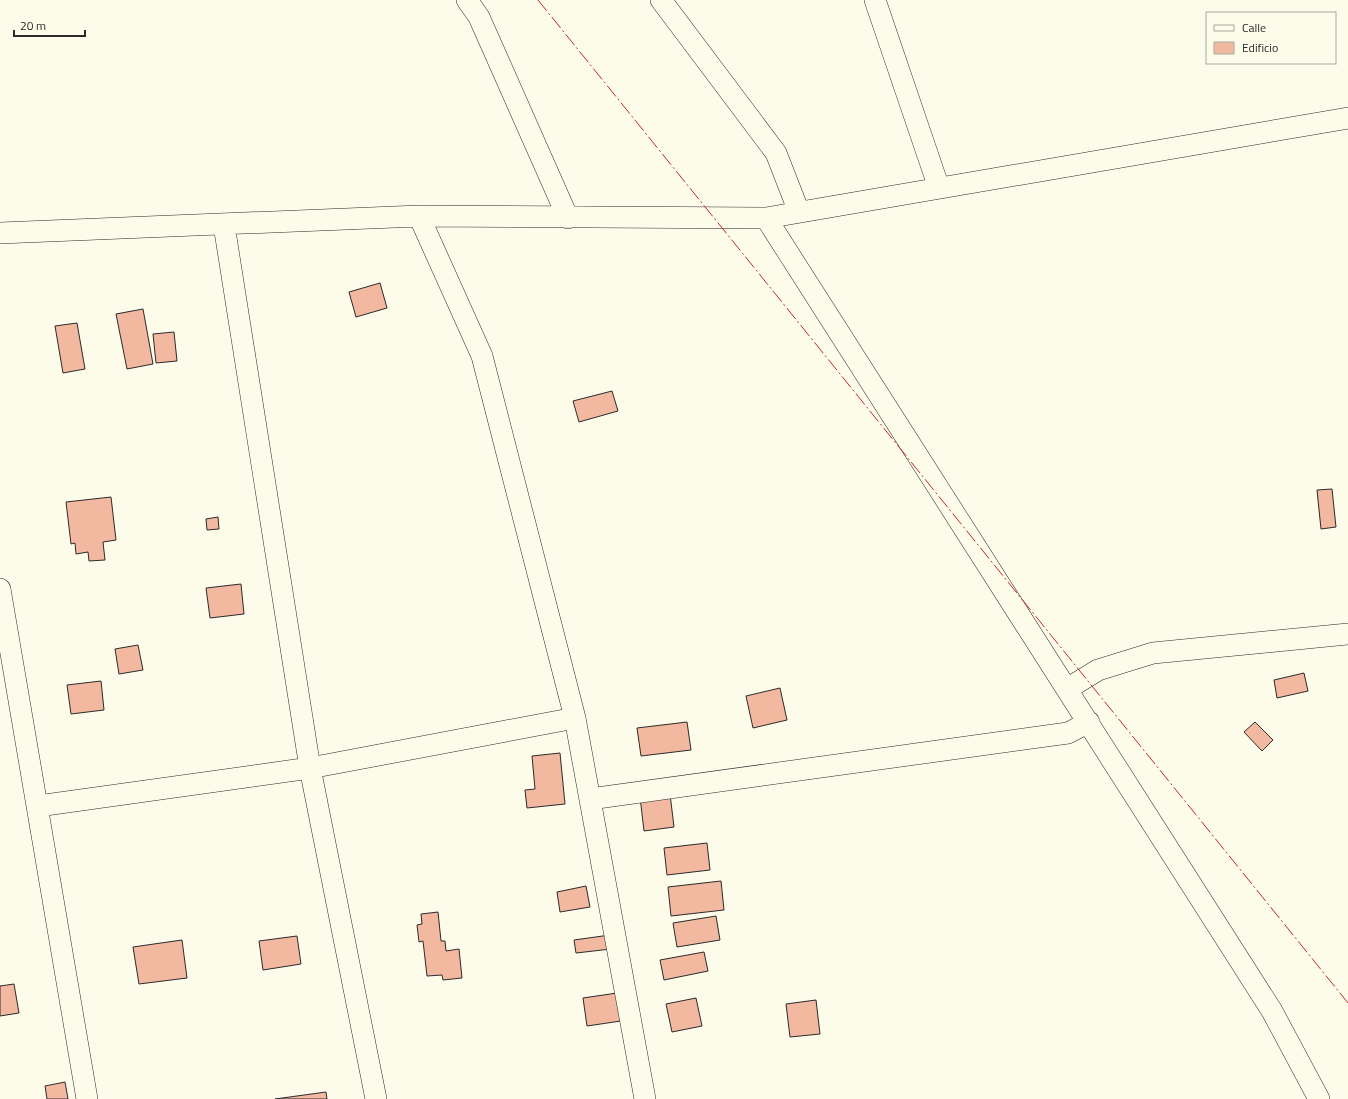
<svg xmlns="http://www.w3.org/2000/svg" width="1348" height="1099" font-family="'Titillium Web',sans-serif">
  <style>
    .building { fill: #f2b8a0; stroke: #2b2b2b }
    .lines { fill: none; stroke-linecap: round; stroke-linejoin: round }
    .minor-casing { stroke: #2b2b2b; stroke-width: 22 }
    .minor { stroke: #fdfbea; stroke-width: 21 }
    .power { stroke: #c62828; stroke-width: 1; stroke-dasharray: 14 3 2 3; stroke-linecap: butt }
  </style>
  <rect width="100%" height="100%" fill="#fdfbea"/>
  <path class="building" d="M380 283 387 308 356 317 349 292Z
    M143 309 153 364 127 369 116 314Z
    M77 323 85 369 63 373 55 326Z
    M174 332 177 361 156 363 153 334Z
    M612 391 618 411 579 422 573 401Z
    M1332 489 1336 527 1321 529 1317 490Z
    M111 497 116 540 103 542 105 560 89 561 88 552 76 554 75 543 71 544 66 502Z
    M218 517 219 529 207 530 206 519Z
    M241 584 244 614 210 618 206 588Z
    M138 645 143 670 119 674 115 649Z
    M1304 673 1308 691 1277 698 1274 680Z
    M101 681 104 710 71 714 67 685Z
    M780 688 787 720 753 728 746 696Z
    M687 722 691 750 641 756 637 728Z
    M1255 722 1273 740 1262 751 1244 732Z
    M560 753 565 804 527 808 525 790 535 789 532 756Z
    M670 794 674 827 644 831 640 797Z
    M707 843 710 870 667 875 664 848Z
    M721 881 724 910 671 916 668 887Z
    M586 886 590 907 560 912 557 892Z
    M438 912 441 941H445L446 951 459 949 462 978 443 980 442 975 427 976 423 941 419 942 417 925 422 924 421 914Z
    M716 916 720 940 677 947 673 923Z
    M610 935 611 949 576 953 574 940Z
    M297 936 301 964 263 970 259 941Z
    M182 940 187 978 139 984 133 947Z
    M704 952 708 971 664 980 660 960Z
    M14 984 19 1013 0 1016V986Z
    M617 993 621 1021 587 1026 583 998Z
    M696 998 702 1026 672 1032 666 1004Z
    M816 1000 820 1034 790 1037 786 1004Z
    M65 1082 68 1099H47L45 1086Z
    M326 1092 327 1099H275Z"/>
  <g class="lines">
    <defs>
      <path id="minor" d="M467 0 479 17 568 218
        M661 0 776 153 799 212
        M875 0 939 188
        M419 216 482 356 575 718 645 1099
        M766 218 1272 1011 1319 1099
        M224 225 310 768 376 1099
        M0 233 419 216 766 218 1348 118
        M0 589 87 1099
        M1067 689 1098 670 1153 653 1348 634
        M590 799 1068 733 1089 722
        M38 806 310 768 575 718"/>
    </defs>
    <use href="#minor" class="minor-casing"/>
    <use href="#minor" class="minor"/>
    <path class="power" d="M538 0 1348 1003"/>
  </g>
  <rect x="1206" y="12" width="130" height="52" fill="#fdfbea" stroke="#a9a89e"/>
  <rect x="1214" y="25" width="20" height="6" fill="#fdfbea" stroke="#a9a89e"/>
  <text x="1242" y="32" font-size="12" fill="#2b2b2b">Calle</text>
  <rect x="1214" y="42" width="20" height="12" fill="#f2b8a0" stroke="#a9a89e"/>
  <text x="1242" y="52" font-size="12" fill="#2b2b2b">Edificio</text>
  <path d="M14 30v6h71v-6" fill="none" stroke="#2b2b2b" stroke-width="2"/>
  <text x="20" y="30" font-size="12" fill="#2b2b2b" stroke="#fdfbea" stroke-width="3" paint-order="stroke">20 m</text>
</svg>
